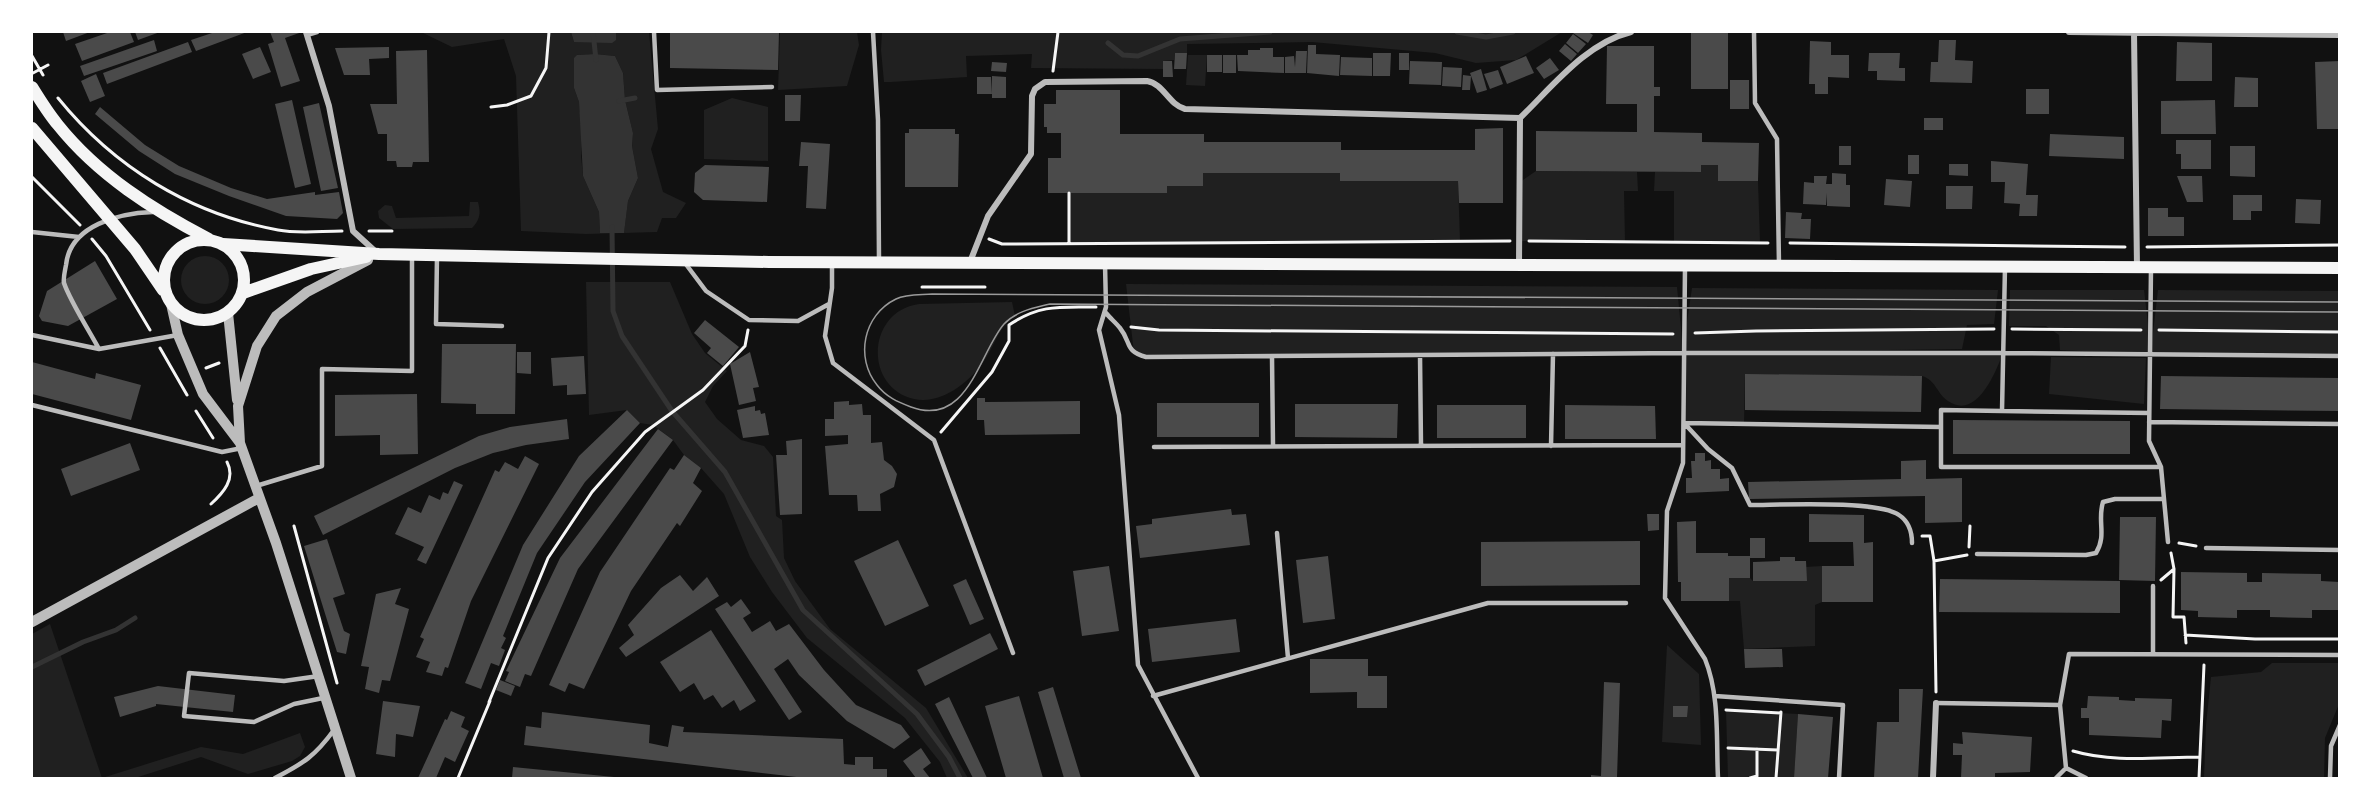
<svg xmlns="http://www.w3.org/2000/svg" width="2371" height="810" font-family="Montserrat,sans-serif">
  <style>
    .green { fill: #202020; fill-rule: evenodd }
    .water { fill: #333 }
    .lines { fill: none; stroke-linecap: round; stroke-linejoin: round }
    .stream { stroke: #333; stroke-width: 5 }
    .building { fill: #4a4a4a }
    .path { stroke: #f5f5f5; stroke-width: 3 }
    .service { stroke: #bcbcbc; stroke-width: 4.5 }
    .minor { stroke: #bcbcbc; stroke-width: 6 }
    .tertiary { stroke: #bcbcbc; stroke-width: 10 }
    .secondary { stroke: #f5f5f5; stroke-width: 12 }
    .tram { stroke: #9a9a9a; stroke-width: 1.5 }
  </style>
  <rect width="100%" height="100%" fill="#111"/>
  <path class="green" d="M388 32H571L574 42 616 40V32H649L658 129 651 149 663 192 686 203 676 218H662L657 232 586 234 521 231 516 76 504 39 452 47 421 32ZM595 54 615 56 623 73 625 100 633 133 632 146 638 178 628 201 624 233 600 232 599 212 583 176 581 156 582 135 579 102 574 88 577 55Z
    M780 32H857L859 45 847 86 778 90Z
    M882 32H1562L1516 60 1476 63 1435 53 1312 42 1187 44V53H1175L1174 60 1163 61V69L1031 68 1032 54 966 56 967 77 891 82H884L881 50Z
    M1188 55H1207L1205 86 1186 85Z
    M732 98 768 107V161L704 159V110Z
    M1701 165H1718V181H1758L1760 243 1674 242V191H1654L1655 172H1701Z
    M1536 171 1637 172 1638 191H1624L1625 242 1520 241V182Z
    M1203 173H1340L1341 181H1458L1460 241 1069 243V193H1167V186H1203Z
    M470 202H478C481 213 480 220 472 228L393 229 379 218 378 211 385 205 392 206 396 218 469 216Z
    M181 280a24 24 0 1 1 48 0a24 24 0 1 1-48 0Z
    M586 282H670L692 334 705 353 727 371 713 386 705 402 717 419 741 440 764 446 773 457 776 516 782 520 784 558 795 581 830 629 926 708 968 778H947L940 762 905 718 807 638 772 592 750 557 724 494 701 468 684 455 673 440 653 425 640 423 627 410 589 415Z
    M1126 284 1677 287 1683 349 1692 288 1998 290 1994 324 1967 325 1962 349 1750 352 2003 353C1996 371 1977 421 1948 401 1937 394 1936 380 1922 376L1745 375 1744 424 1684 423 1683 353 1146 357 1134 353Z
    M2010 290H2144L2151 350 2158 290 2339 291V356L2150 354 2060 350 2059 335 2046 326H2009Z
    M1012 302 1015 316C998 328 995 345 984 361 970 382 941 405 914 399 863 387 867 311 919 304Z
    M2051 357 2146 358 2144 404 2049 394Z
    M1822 566V602L1815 605V646L1744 649 1740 601H1729V578H1750L1753 581H1806V567Z
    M50 624 102 778 201 747 243 754 300 733 305 747 300 756 292 761 248 774 201 757 135 778H32V634Z
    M1667 645 1699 674 1701 745 1662 742Z
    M2272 663H2339V704L2325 738 2324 778H2204L2206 725 2211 677 2261 672Z
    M1726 710 1798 714 1794 778H1728Z"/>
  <path class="water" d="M571 32H616V40L612 43 574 42Z
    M595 54 615 56 623 73 625 100 633 133 632 146 638 178 628 201 624 233H600L599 212 583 176 579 102 574 88V58L577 55Z"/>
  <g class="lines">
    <path class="stream" d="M593 32 596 60
      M1457 32 1486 37 1513 32
      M1108 43 1123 55 1138 56 1180 39 1270 32
      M619 101 635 98
      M612 227 613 311 622 336 672 411 725 472 803 610 917 714 949 757 960 778
      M32 667 83 642 116 630 135 618"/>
  </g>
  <path class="building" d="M63 32H90L66 41Z
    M110 32H130L134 42 82 61 75 44Z
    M135 32H160L138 40Z
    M215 32H247L196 51 191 40Z
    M270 32H302L285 38 300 81 281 87 268 44 274 42Z
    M670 32H779L778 70 670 68Z
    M1574 32H1588L1593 35 1588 43 1573 33Z
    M1691 32H1728V89H1691Z
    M1573 34 1586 44 1578 53 1566 43Z
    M154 40 157 51 84 76 80 66Z
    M1939 40H1956L1955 60 1973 61 1972 83 1930 82 1931 62H1938Z
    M1810 41 1831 42V55H1849V78L1828 77V94H1815V84H1809Z
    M188 42 192 52 107 84 103 73Z
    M2177 42 2212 43V81H2176Z
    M1565 44 1577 54 1571 61 1559 51Z
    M1308 45H1316V54L1340 55 1339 76 1307 73Z
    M1607 46H1654V87H1660V96H1654V132L1702 133V142L1759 143 1758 181H1718V165H1701V172L1536 171V131L1637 132V104H1606Z
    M260 47 271 72 253 79 242 54Z
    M389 47V58L369 59 370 75H344L335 48Z
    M1260 48H1273V57H1284V73L1238 71 1237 55H1248V50H1260Z
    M427 50 429 162H413L412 167H397L396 161H387V134H378L370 104H397L396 51Z
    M1296 51H1307L1306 73H1285V57L1294 56 1295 67Z
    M1175 53H1187L1186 69H1174Z
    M1373 53H1391L1390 76H1373Z
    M1399 53H1409V70H1399Z
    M1869 53H1900L1899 68H1905V81L1877 80V71H1868Z
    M1207 55H1222V72H1207Z
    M1223 55H1236V73H1223Z
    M1526 56 1534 73 1507 84 1500 67Z
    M1341 57 1372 58V76L1340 75Z
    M1550 58 1559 70 1544 79 1536 68Z
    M1163 61H1172L1173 77H1163Z
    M1410 61 1442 62 1441 85 1409 84Z
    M2340 61V129H2317L2315 62Z
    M992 62 1007 63 1006 72 991 71Z
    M1443 67 1462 68 1461 87 1442 86Z
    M1481 69 1487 90 1477 93 1470 73Z
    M1498 70 1503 84 1490 89 1484 74Z
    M96 74 105 96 90 102 81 81Z
    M1463 75 1471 76 1470 90H1462Z
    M992 76 1006 77V98H992Z
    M977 77H991L992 94H977Z
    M2235 77 2258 78V107H2234Z
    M1730 80H1749V109H1730Z
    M2026 89H2049V114H2026Z
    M1056 90H1120V134H1204V142H1341V150H1475V129L1503 128V203H1459L1458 181H1340V173H1203V186H1167V193H1048V158H1061V133H1047V127H1044V104H1056Z
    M785 95H801L800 121H785Z
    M292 100 311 184 295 188 275 104Z
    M2215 100 2216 134H2161V101Z
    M319 103 338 188 321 191 303 107Z
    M100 107 145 145 179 166 231 188 267 199 315 192V195L339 192 343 213 337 219 286 216 229 196 175 174 139 151 95 114Z
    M1924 118H1943V130H1924Z
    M909 129H955V134H959L958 187H905V133H909Z
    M2050 134 2124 137V159L2049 156Z
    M2176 140H2211V169H2181V154H2176Z
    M801 142 830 144 826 209 806 208 808 166H799Z
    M1839 146H1851V165H1839Z
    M2230 146H2255V177L2230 176Z
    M1908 155H1919V174H1908Z
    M1991 161 2028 164 2026 195H2038L2037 216H2019L2020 204 2004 203 2005 182H1991Z
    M1949 164H1968V176L1949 175Z
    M705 165 769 167 767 202 703 200 694 192 695 173Z
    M1832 173 1846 174V185H1850V207L1827 206V193L1826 205 1803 204 1804 182 1814 183V176H1827L1826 184H1832Z
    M2177 176H2202L2203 202H2187Z
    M1886 179 1912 181 1910 207 1884 205Z
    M1946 186H1973L1972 209H1946Z
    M2233 195H2262V211H2251V220H2233Z
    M2296 199 2321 200 2320 224 2295 223Z
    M2148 208H2168V217H2184V236H2148Z
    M1786 212 1802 213 1801 219H1811L1810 239 1785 238Z
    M95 261 117 299 68 326 42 321 39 316 47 291Z
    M705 320 739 347 723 366 707 353 711 348 694 333Z
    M442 344H516L515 414H476V404L441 403Z
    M517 352H531V374L517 373Z
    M750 352 759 387 753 388 756 401 739 405 730 364Z
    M584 356 586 394 567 395V385L553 386 551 358Z
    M32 362 95 379 96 373 141 385 131 420 32 394Z
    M1745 374 1922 376 1921 412 1745 410Z
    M2161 376 2340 378V411L2160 409Z
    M417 394 418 454 380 455V435L335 436V395Z
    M977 398H985V402L1080 401V434L985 435 984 420H977Z
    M849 401V405L862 404 863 415H871V443L882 442 884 460 892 466 897 474 894 487 880 494 881 511H858L857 495H829L825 446 848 444V435L825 436V419H834V402Z
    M1157 403H1259V437H1157Z
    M1295 404H1398L1397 438 1295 437Z
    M1437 405H1526V438H1437Z
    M1565 405 1655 406 1656 439H1565Z
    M755 406V411L760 410 761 414 765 413 769 435 743 438 737 410Z
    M627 410 640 423 585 482 537 553 503 636 506 638 501 648 505 650 499 666 491 663 481 689 465 683 523 545 579 456Z
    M567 419 569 439 526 445 493 453 455 468 323 535 314 516 479 436 510 427Z
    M1953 420 2130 421V454H1953Z
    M658 429 673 440 578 569 531 676 525 674 520 687 505 681 509 672 506 671 560 558Z
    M802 439V514L780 515 776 455H787L786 441Z
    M130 443 140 470 71 496 61 469Z
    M1695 453H1705V461L1711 460V469H1720V479L1729 478V491L1686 493V478H1692L1691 461H1695Z
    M684 455 701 468 693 483 702 491 680 526 677 523 631 591 584 689 569 683 565 692 549 685 600 572 670 468 674 470Z
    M525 456 539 464 471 601 448 668 445 667 442 676 426 672 430 662 416 657 424 639 420 637 495 470 499 472 505 462 518 469Z
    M1926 460V479L1962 478V522L1925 523V496L1749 499 1748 482 1901 479V461Z
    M454 481 463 485 426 564 417 560 424 547 395 534 408 507 421 513 429 495 440 500 443 492 448 494Z
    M1231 509 1232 515 1246 514 1250 545 1140 558 1136 526 1152 524V519Z
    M1647 514H1659V530L1648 531Z
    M1809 514 1864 515V543L1873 542V602H1822V566H1854L1853 542H1809Z
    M2120 517H2156L2155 581 2119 580Z
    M1696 521V553H1728V556H1750V538H1765V558H1750V578H1729V601H1681V582H1678L1677 522Z
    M327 539 345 594 333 598 344 631 350 634 346 654 337 652 304 546Z
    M898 540 929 606 885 626 854 561Z
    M1640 541V585L1481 586V542Z
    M1328 556 1335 619 1303 623 1296 560Z
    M1780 557H1795V561H1806L1807 581H1753V562L1780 561Z
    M1109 566 1119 631 1082 636 1073 571Z
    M2181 572 2247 573V582H2262V573L2321 574V581L2340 582V610H2312V618L2270 617V610H2237V618L2198 617V611L2181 610Z
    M680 575 693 591 707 577 719 596 626 657 619 648 634 635 628 625 661 588Z
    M966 579 984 619 970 625 953 585Z
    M1940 579 2120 581V613L1939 612Z
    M401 588 395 604 409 609 390 681 382 680 379 693 365 689 369 667 361 666 376 594Z
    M741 599 751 613 743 618 752 632 770 621 776 631 789 624 824 670 856 705 901 725 910 737 894 749 847 721 799 675 788 659 774 669 802 712 789 720 715 609 727 602 731 607Z
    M1236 619 1240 652 1152 662 1148 629Z
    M711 630 756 701 740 711 734 700 722 708 713 695 704 700 694 683 680 692 660 662Z
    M990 633 998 649 925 686 917 670Z
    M1744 649H1782L1783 667 1745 668Z
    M1310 659H1368V676H1387V708H1357V692L1310 693Z
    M500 680 515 686 511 696 496 690Z
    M1604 682 1620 683 1617 778H1591V775L1601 776Z
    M158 686 235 695 233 712 156 704V706L120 717 114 697Z
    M1053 687 1081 778H1064L1038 692Z
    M1899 689H1923L1918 778H1874L1877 722H1899Z
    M1019 696 1043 778H1006L985 706Z
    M2088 696 2119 697V700L2135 701V698L2172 699 2171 721 2162 720 2161 738 2089 735V718H2081V708H2087Z
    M949 697 987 778H973L935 704Z
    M383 701 420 706 413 737 396 734 395 757 376 754Z
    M1673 706H1688L1687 717H1673Z
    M451 711 465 717 461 727 469 731 455 762 445 757 436 778H418L445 719 447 720Z
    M542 712 650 725 649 743 668 747 672 725 684 727 683 732 843 739 844 764 855 765V757H873V769H887V778H805L524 745 526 726 541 728Z
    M1798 714 1833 717 1828 778H1794Z
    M1962 732 2032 737 2030 772 1995 773V778H1961L1962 755H1953V743L1963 744Z
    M921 748 931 763 923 769 930 778H916L903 761Z
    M513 767 614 777V778H512Z"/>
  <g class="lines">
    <path class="path" d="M32 56 43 75
      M1053 71 1058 32
      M33 73 48 65
      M58 98C114 167 190 214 278 230 298 234 321 231 342 231
      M491 107 507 105 531 96 546 68 549 32
      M32 177 80 225
      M1069 193V243
      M369 231H392
      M92 239 106 256 150 330
      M989 239 1002 244 1510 241
      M1529 241 1768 243
      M1790 243 2125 247
      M2147 247 2340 245
      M922 287H985
      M1131 327 1159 330 1673 334
      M2012 329 2141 330
      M2159 330 2340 332
      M1695 333 1756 331 1994 329
      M160 348 187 395
      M206 368 219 363
      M196 411 213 438
      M941 432 992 372 1009 341V325C1040 304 1061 307 1096 307
      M211 504C223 493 236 479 227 462
      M294 526 337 683
      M1922 536H1930L1934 561 1936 692
      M2179 543 2196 546
      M1969 547 1970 526
      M2171 553 2174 569 2173 617H2184L2186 643
      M1934 561 1967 555
      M2161 580 2174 569
      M2185 635 2255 639H2340
      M489 702 548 558 592 492 645 432 703 390 745 346 748 330
      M1726 710 1781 713
      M1728 748 1778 750
      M1757 749V776
      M2073 751C2113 763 2159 757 2200 757
      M458 778 490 701
      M1750 778 1757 776
      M1776 778 1781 712
      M2199 778 2204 665"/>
    <path class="service" d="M654 32 657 90 772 87
      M873 32 878 120 879 260
      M1754 32 1755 103 1777 139 1779 265
      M307 35 317 32
      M153 212C120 213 70 225 66 265 65 271 63 278 64 283 70 301 90 332 99 349L178 335
      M32 232 79 237
      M437 256 436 324 502 326
      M685 263 706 291 749 320 798 321 829 304
      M832 263V288L825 336 833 363 934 440 1013 653
      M1105 264 1106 307 1099 330 1119 415 1138 665 1198 778
      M1685 267 1683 463 1667 511 1665 598 1705 659C1720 696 1716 739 1718 778
      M2005 267 2002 411 2149 413
      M2151 268 2149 441 2161 467 2168 542
      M1106 313C1110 318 1116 323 1120 328 1132 343 1124 351 1146 357L1683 353H2003L2340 356
      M32 335 99 349
      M1420 355 1421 446
      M1272 357 1273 445
      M32 405 222 452 242 448
      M2002 411 1941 410V467H2161
      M2149 422 2340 424
      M1684 423 1708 449 1732 468 1750 505C1780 505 1878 500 1899 515 1908 521 1912 532 1912 543
      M1684 423 1941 427
      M1551 446 1553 354
      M1154 447 1683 445
      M256 486 322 466V369L412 371V255
      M1277 533 1288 658
      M2206 548 2340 550
      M1977 554 2086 555 2096 553C2107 535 2097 521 2103 502L2115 499H2163
      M2153 654V586
      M319 676 284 681 189 673 184 716 254 722 294 704 323 698
      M1153 696 1488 603H1626
      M1715 696 1843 705 1839 778
      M1936 703 2060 705 2069 654 2340 655
      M2066 768 2086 778
      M275 778C304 763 315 756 334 730
      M2056 778 2066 768 2060 705
      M2330 778 2331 746 2340 725"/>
    <path class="minor" d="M306 32 329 106 353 231 376 252
      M2069 32 2340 35
      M2134 32 2137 267
      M970 262 988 216 1031 154 1032 96 1035 89 1045 82 1147 81C1164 84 1168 104 1185 109L1520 118C1552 87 1586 43 1631 32
      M1519 265 1520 118
      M1933 778 1936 703"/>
    <path class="tertiary" d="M171 304 178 335 203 394 240 443
      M228 313 237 400
      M32 622 259 498
      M351 778 276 543 240 443 238 406 257 346 276 316 307 292 368 260"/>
    <path class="secondary" d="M32 87C40 100 48 113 58 125 98 175 153 210 209 239
      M32 128 135 249 163 290
      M164 280a40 40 0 1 1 80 0a40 40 0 1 1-80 0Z
      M223 244 379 254 769 262 2340 268
      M243 293 311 269 366 257"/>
    <path class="tram" d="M2340 302 932 294C920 295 906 294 896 299 863 315 855 358 877 385 886 397 898 402 911 407 968 428 979 353 1004 324 1016 311 1034 308 1050 304L2340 312"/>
  </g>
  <rect width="2371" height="810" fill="none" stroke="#ffffff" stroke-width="66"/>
</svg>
